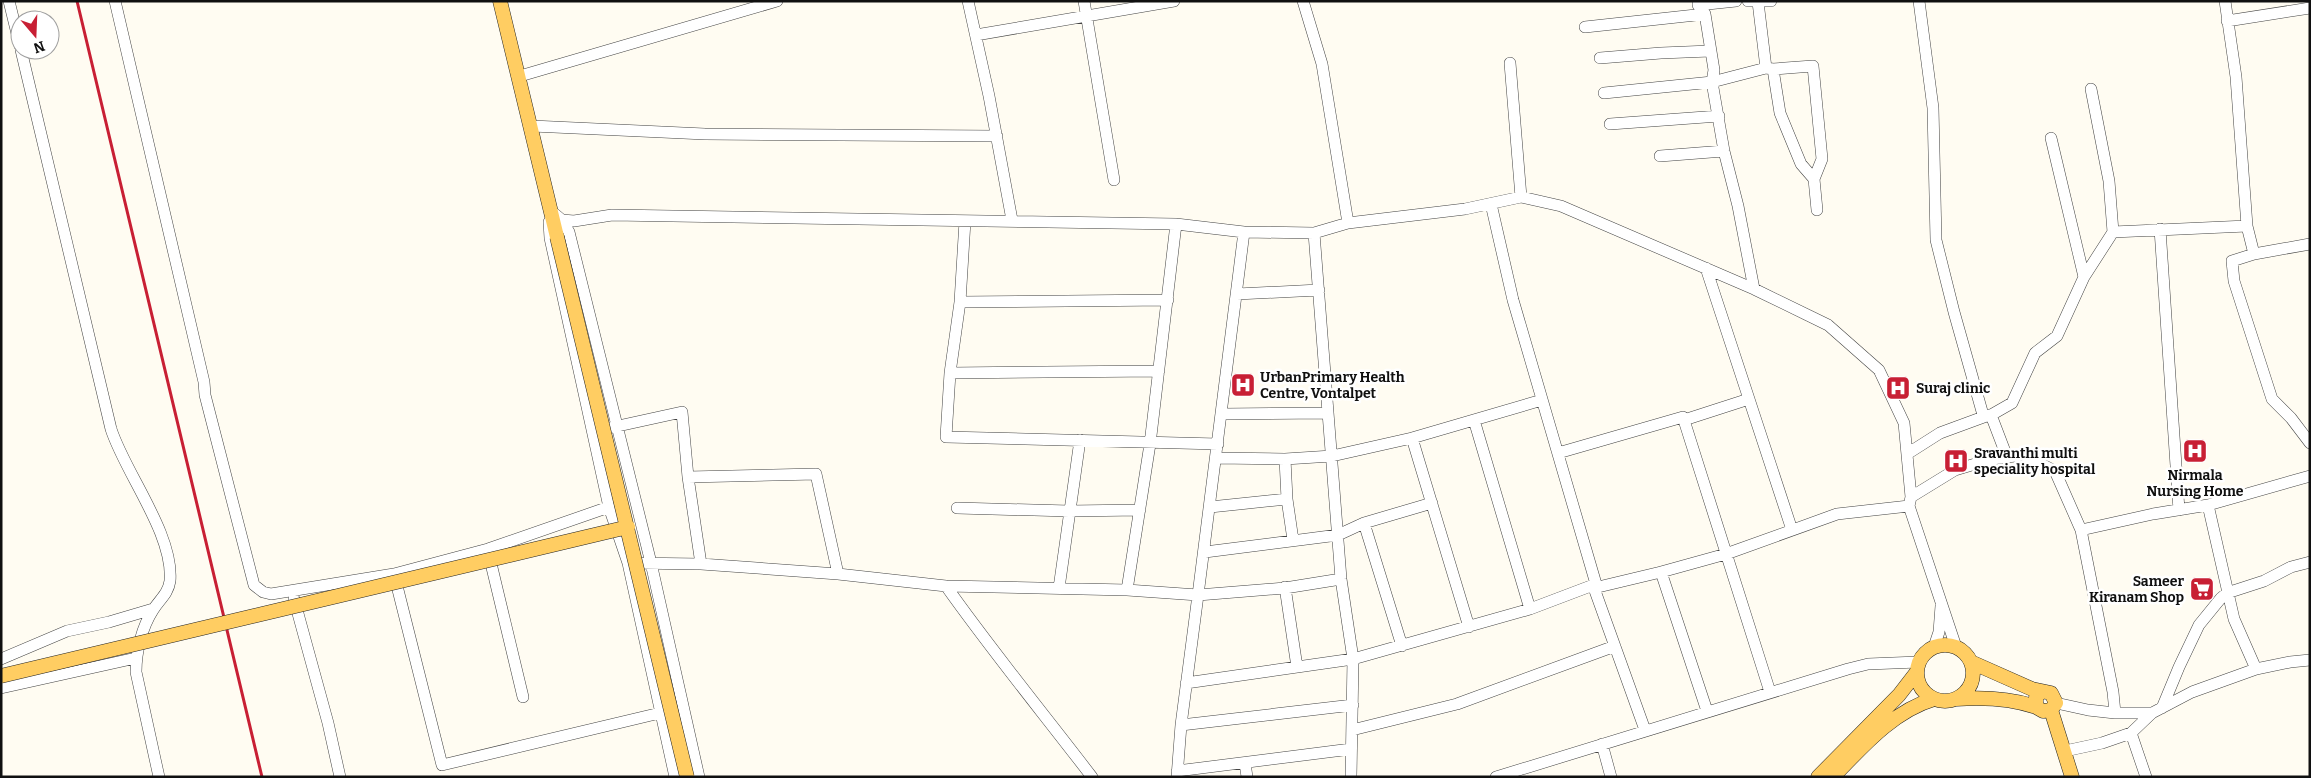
<svg xmlns="http://www.w3.org/2000/svg" width="2311" height="778" font-family="Bitter,serif">
  <style>
    .lines { fill: none; stroke-linecap: round; stroke-linejoin: round }
    .minor-casing { stroke: #434343; stroke-width: 12 }
    .major-casing { stroke: #212121; stroke-width: 15 }
    .minor { stroke: #fff; stroke-width: 11 }
    .major { stroke: #ffcd62; stroke-width: 14 }
    .rail { stroke: #c81f34; stroke-width: 3 }
    .major-bridge-casing { stroke: #212121; stroke-width: 15; stroke-linecap: butt }
    .major-bridge { stroke: #ffcd62; stroke-width: 14 }
    .labels { text-anchor: middle; stroke-width: 5; stroke-linejoin: round; paint-order: stroke }
    .poi-label { font-size: 14px; font-weight: bold; fill: #101010; stroke: #fff; text-anchor: start }
  </style>
  <rect width="100%" height="100%" fill="#fffcf2"/>
  <g class="lines">
    <defs>
      <path id="minor" d="M9 1 20 46
        M115 1 204 382 205 395 254 585 263 592 271 594 394 574 488 549 609 507
        M968 1 989 96 1012 220
        M1084 1 1114 180
        M1698 1V5L1705 14 1714 70 1712 82 1724 151 1738 206 1754 289
        M1748 1H1771
        M1919 1 1933 108 1936 240 1954 312 1983 415
        M2225 1 2236 77 2247 226
        M1698 5 1736 1
        M2227 21 2310 8
        M1585 27 1705 14
        M976 35 1174 1
        M21 50 111 429C125 473 174 534 170 581 168 594 160 599 153 610 142 627 136 651 136 672L159 777
        M1600 58 1661 53 1710 51
        M1510 63 1521 197
        M1766 68 1773 69 1780 113 1801 164 1814 179 1817 210
        M1773 69 1813 66 1822 159 1814 179
        M520 76 777 1
        M2091 89 2109 181 2113 232
        M1604 93 1712 82 1766 68 1758 2
        M1610 124 1719 116
        M532 126 705 134 997 136
        M2051 138 2084 277
        M1660 156 1724 151
        M1491 204 1513 300 1596 584 1594 588 1645 730
        M550 210 562 220 574 221 612 215 1176 224 1244 232 1314 233 1348 223 1322 64 1303 1
        M562 220 569 232 651 563 699 777
        M965 221 960 302 950 373 946 437 1218 444
        M549 222 550 238 609 507 628 563 675 777
        M1348 223 1465 209 1521 197 1561 206 1754 289 1828 325 1879 370 1904 423 1911 497 1909 506 1956 647
        M2160 229 2179 510
        M1314 233 1341 579 1353 659 1351 777
        M2254 254 2310 244
        M1706 268 1792 530
        M1237 294 1319 290
        M960 302 1168 300
        M950 373 1159 371
        M1222 414 1327 413
        M1474 420 1530 609
        M1684 420 1749 399
        M609 428 682 412 688 477 701 564
        M1558 453 1683 417 1770 692
        M1907 454 1940 433 1989 415
        M2007 457 1991 415 2012 403 2035 353 2057 336 2084 277 2113 232 2247 226 2254 254 2232 261 2234 281 2272 399 2291 418 2310 443
        M1216 458 1285 459 1332 456 1412 438
        M1285 459 1287 499 1293 540
        M688 477 816 474 838 574
        M1911 497 1955 470 1992 459 2023 455 2055 471 2081 530 2113 692 2115 713 2088 710 2056 703
        M2208 505 2310 476
        M1210 507 1287 499
        M957 508 1069 511 1140 510
        M1364 523 1402 646
        M2081 530 2153 514 2208 505 2234 619 2256 669 2192 692 2152 713H2115
        M488 551 523 697
        M1205 552 1338 535 1364 523 1432 503
        M628 563 701 564 838 574 946 586 1127 590 1198 595 1244 232
        M1661 572 1707 711
        M394 574 442 765 660 713
        M946 586C992 651 1043 713 1092 777
        M1285 587 1297 667
        M1059 588 1080 440
        M1594 588 1661 572 1726 554 1837 514 1909 506
        M1127 590 1150 444 1176 224
        M294 599 328 723 340 777
        M1469 627 1412 438 1542 400
        M1934 647 1939 632 1941 606
        M1 659 67 631 109 622 153 609
        M2256 669 2290 662 2310 660
        M1186 683 1353 659 1530 609 1596 584
        M1 688 136 658
        M2162 708 2179 667 2199 625 2221 598 2227 593 2264 581 2291 567 2310 562
        M1181 725 1353 705
        M1352 730 1457 704 1615 646
        M1602 744 1611 777
        M2065 751 2102 743 2131 733
        M1245 763 1247 777
        M1177 771 1351 749
        M1177 777 1181 725 1198 595 1285 588 1341 579
        M1496 777 1848 669 1868 664 1918 662
        M2146 777 2131 733 2152 713"/>
      <path id="major" d="M500 1 557 237
        M1917 673a28 28 0 1 1 56 0a28 28 0 1 1-56 0Z
        M1971 662 2032 689 2051 693 2056 703 2051 710 2043 711 2036 707V697L2041 692
        M1956 699C1984 697 2010 698 2036 707
        M2051 710 2072 777
        M1818 777 1899 695 1916 673
        M1833 777C1862 747 1893 711 1934 699"/>
    </defs>
    <use href="#minor" class="minor-casing"/>
    <use href="#major" class="major-casing"/>
    <use href="#minor" class="minor"/>
    <use href="#major" class="major"/>
    <path class="rail" d="M77 1 262 777"/>
    <defs>
      <path id="major-bridge" d="M557 237 687 777
        M1 676 628 527"/>
    </defs>
    <use href="#major-bridge" class="major-bridge-casing"/>
    <use href="#major-bridge" class="major-bridge"/>
  </g>
  <defs>
    <symbol id="hospital-square" viewBox="-11 -11 22 22"><rect x="-9" y="-9" width="18" height="18" rx="4" fill="#c81f34" stroke="#fff"/><path d="M-5-5h3v3.5h4V-5h3V5h-3V1.5h-4V5h-3Z" fill="#fff"/></symbol>
    <symbol id="supermarket-square" viewBox="-11 -11 22 22"><rect x="-9" y="-9" width="18" height="18" rx="4" fill="#c81f34" stroke="#fff"/><path d="M-6-5.5h2.5l.6 2H6L4.5 2H-2.5L-4.4-4H-6ZM-1.5 3.2a1.3 1.3 0 1 0 .1 0ZM3 3.2a1.3 1.3 0 1 0 .1 0Z" fill="#fff"/></symbol>
  </defs>
  <g fill-rule="evenodd">
    <use href="#hospital-square" x="1229" y="371" width="28" height="28"/>
    <use href="#hospital-square" x="1884" y="374" width="28" height="28"/>
    <use href="#hospital-square" x="2181" y="437" width="28" height="28"/>
    <use href="#hospital-square" x="1942" y="447" width="28" height="28"/>
    <use href="#supermarket-square" x="2188" y="575" width="28" height="28"/>
  </g>
  <g class="labels">
    <g class="poi-label">
      <text x="1260" y="382">UrbanPrimary Health<tspan x="1260" dy="16">Centre, Vontalpet</tspan></text>
      <text x="1916" y="393">Suraj clinic</text>
      <text x="1974" y="458">Sravanthi multi<tspan x="1974" dy="16">speciality hospital</tspan></text>
      <text x="2195" y="480" text-anchor="middle">Nirmala<tspan x="2195" dy="16">Nursing Home</tspan></text>
      <text x="2184" y="586" text-anchor="end">Sameer<tspan x="2184" dy="16">Kiranam Shop</tspan></text>
    </g>
  </g>
  <rect width="2311" height="778" fill="none" stroke="#101010" stroke-width="5"/>
  <g transform="translate(35 35) rotate(161)"><circle r="24" fill="#ffffff" stroke="#9f9f9f"/>
  <path d="M0-4L9 19L0 12L-9 19Z" fill="#c81f34"/>
  <text y="-8" font-size="14" font-weight="bold" text-anchor="middle" fill="#101010">N</text>
  </g>
</svg>
